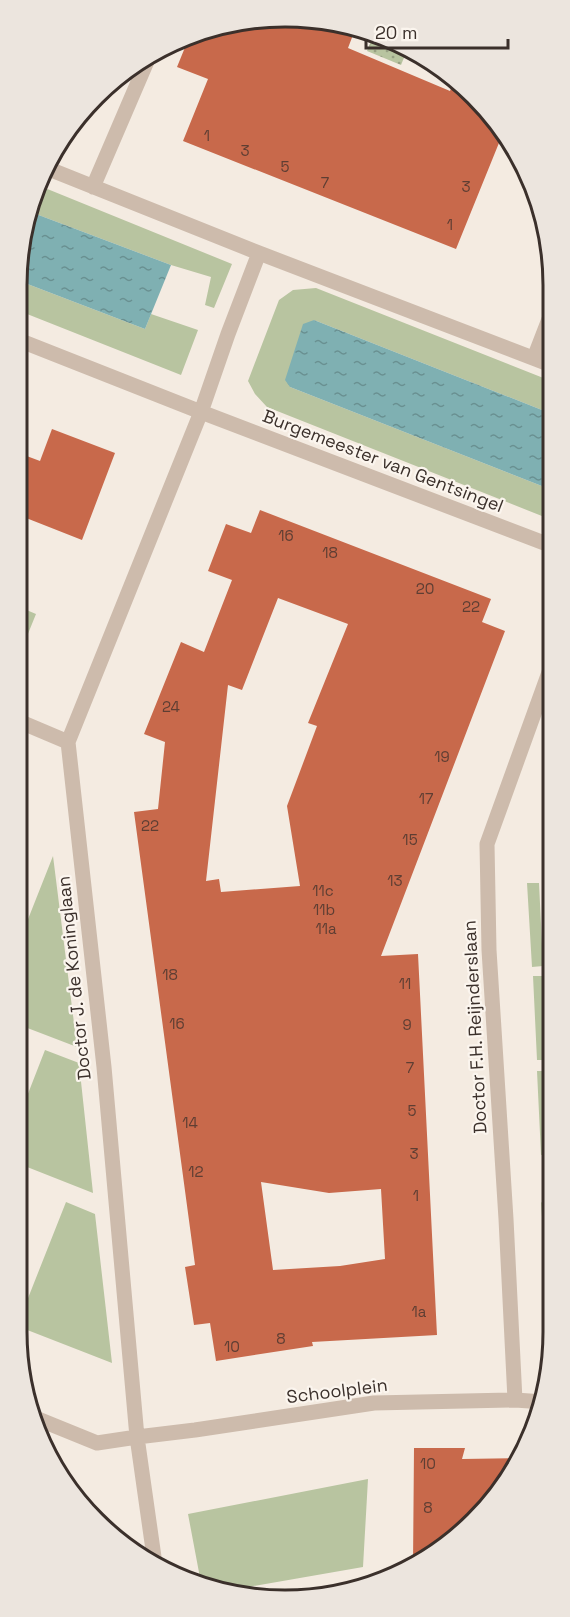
<svg xmlns="http://www.w3.org/2000/svg" width="570" height="1617" font-family="'Space Grotesk',sans-serif">
  <style>
    .grass { fill: #b8c4a0 }
    .park { fill: url(#park-dots) }
    .water { fill: url(#water-ripples) }
    .building { fill: #c8694b; fill-rule: evenodd }
    .lines { fill: none; stroke-linecap: round; stroke-linejoin: round }
    .street { stroke: #cdbbac; stroke-width: 15 }
    .labels { text-anchor: middle; stroke-width: 4.5; stroke-linejoin: round; paint-order: stroke }
    .number-label { font-size: 15px; fill: #5e3e33 }
    .street-label { font-size: 18px; fill: #3b302b; stroke: #fbf5ee }
    .rim { fill: none; stroke: #3b302b; stroke-width: 3 }
  </style>
  <defs>
    <pattern id="park-dots" width="8" height="8" patternUnits="userSpaceOnUse" patternTransform="scale(1.5)"><rect width="8" height="8" fill="#b8c4a0"/><path d="M2 2h.1M6 6h.1" fill="none" stroke="#97a083" stroke-width="1.8" stroke-linecap="round"/></pattern>
    <pattern id="water-ripples" width="26" height="14" patternUnits="userSpaceOnUse" patternTransform="scale(1.5)"><rect width="26" height="14" fill="#7fb0b2"/><path d="M2 4q2-2 4 0t4 0M15 11q2-2 4 0t4 0" fill="none" stroke="#699091"/></pattern>
  </defs>
  <rect width="100%" height="100%" fill="#f4ebe1"/>
  <path class="grass" d="M40 186 232 264 214 308 205 305 211 277 171 265 28 211Z
    M17 280 145 329 151 314 198 330 181 375 17 310Z
    M316 288 551 381 552 414 314 320 290 387 552 490V520L267 407 255 394 248 381 279 300 293 290Z
    M17 606 36 614 17 661H16Z
    M53 856 77 1047 17 1024V947Z
    M527 883H539L543 966 532 967Z
    M533 976H545L549 1060H537Z
    M45 1050 79 1063 93 1193 17 1163V1122Z
    M537 1071H549L553 1154 541 1155Z
    M551 1190H553V1271L546 1272 541 1203Z
    M66 1202 95 1214 112 1363 17 1326Z
    M548 1301H553V1332L551 1354Z
    M368 1479 363 1567 225 1591 201 1583 188 1514Z"/>
  <path class="park" d="M374 34 408 48 401 65 367 51Z"/>
  <path class="water" d="M28 211 171 265 145 329 17 280 26 216Z
    M314 320 552 414V490L290 387 285 380 303 324Z"/>
  <path class="building" d="M250 19 354 26 356 27 348 48 450 91 454 81 487 108 503 133 456 249 183 141 208 79 177 67 188 40Z
    M52 429 115 453 82 540 16 514V452L40 461Z
    M260 510 491 599 482 622 505 631 381 956 418 954 437 1335 312 1342 313 1346 216 1361 210 1323 194 1325 185 1267 195 1265 134 812 158 809 165 742 144 734 181 642 204 652 232 580 208 571 226 524 251 533ZM278 598 348 624 308 723 317 726 287 806 300 886 221 892 219 879 206 881 228 685 242 690ZM261 1182 329 1193 381 1189 385 1259 340 1266 273 1270Z
    M414 1448H465L462 1459 519 1458 508 1481 434 1555 413 1565Z"/>
  <g class="lines">
    <path class="street" d="M49 169 259 253 551 365
      M93 187 151 52
      M16 339 201 412 552 546
      M534 358 551 314
      M16 720 68 742
      M515 1400 506 1219 489 950 487 844 552 664
      M33 1417 97 1443 137 1437 195 1430 374 1403 515 1400 544 1402
      M155 1564 137 1437 104 1067 68 742 201 412 228 334 259 253"/>
  </g>
  <g class="labels">
    <g class="number-label">
      <text x="207" y="141">1</text>
      <text x="245" y="156">3</text>
      <text x="285" y="172">5</text>
      <text x="325" y="188">7</text>
      <text x="466" y="192">3</text>
      <text x="450" y="230">1</text>
      <text x="286" y="541">16</text>
      <text x="330" y="558">18</text>
      <text x="425" y="594">20</text>
      <text x="471" y="612">22</text>
      <text x="171" y="712">24</text>
      <text x="442" y="762">19</text>
      <text x="426" y="804">17</text>
      <text x="150" y="831">22</text>
      <text x="410" y="845">15</text>
      <text x="395" y="886">13</text>
      <text x="323" y="896">11c</text>
      <text x="324" y="915">11b</text>
      <text x="326" y="934">11a</text>
      <text x="170" y="980">18</text>
      <text x="405" y="989">11</text>
      <text x="177" y="1029">16</text>
      <text x="407" y="1030">9</text>
      <text x="410" y="1073">7</text>
      <text x="412" y="1116">5</text>
      <text x="190" y="1128">14</text>
      <text x="414" y="1159">3</text>
      <text x="196" y="1177">12</text>
      <text x="416" y="1201">1</text>
      <text x="419" y="1317">1a</text>
      <text x="281" y="1344">8</text>
      <text x="232" y="1352">10</text>
      <text x="428" y="1469">10</text>
      <text x="428" y="1513">8</text>
    </g>
    <g class="street-label">
      <text transform="translate(383 461) rotate(21)" y="6">Burgemeester van Gentsingel</text>
      <text transform="translate(74 978) rotate(-96)" y="6">Doctor J. de Koninglaan</text>
      <text transform="translate(475 1027) rotate(-93)" y="6">Doctor F.H. Reijnderslaan</text>
      <text transform="translate(337 1391) rotate(-7)" y="6">Schoolplein</text>
    </g>
  </g>
  <path d="M0 0H570V1617H0ZM285 27H285A258 258 0 0 1 543 285V1332A258 258 0 0 1 285 1590H285A258 258 0 0 1 27 1332V285A258 258 0 0 1 285 27Z" fill="#ece5de" fill-rule="evenodd"/>
  <path class="rim" d="M285 27H285A258 258 0 0 1 543 285V1332A258 258 0 0 1 285 1590H285A258 258 0 0 1 27 1332V285A258 258 0 0 1 285 27Z"/>
  <path d="M366 39v9h142v-9" fill="none" stroke="#3b302b" stroke-width="3"/>
  <text x="375" y="39" font-size="18" fill="#3b302b" stroke="#fbf5ee" stroke-width="4.5" paint-order="stroke">20 m</text>
</svg>
